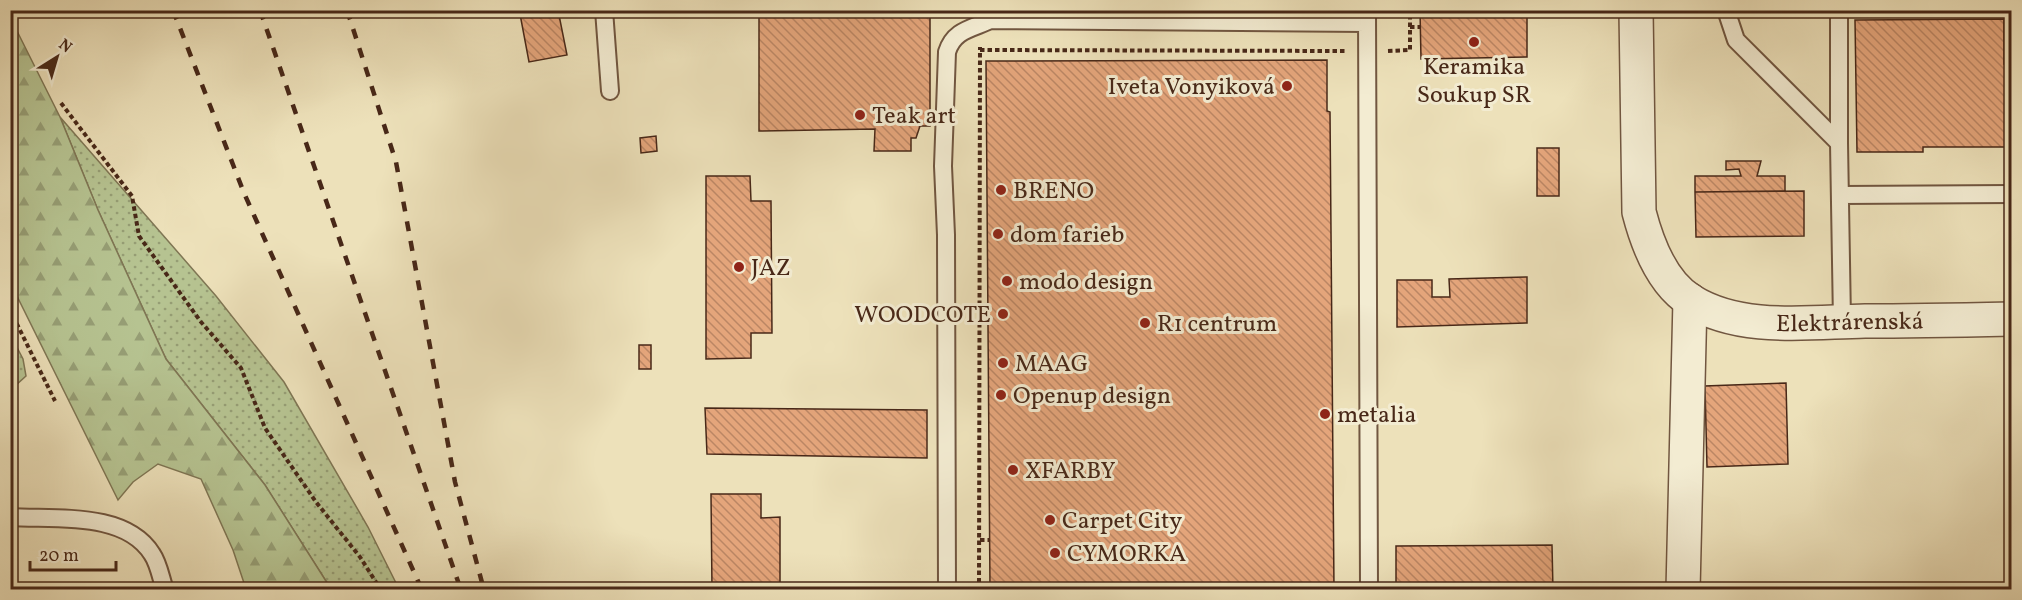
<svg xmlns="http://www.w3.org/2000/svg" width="2022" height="600" font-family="Vollkorn,serif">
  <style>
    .grass { fill: url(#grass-dots); stroke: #7f7654; stroke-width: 1.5 }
    .forest { fill: url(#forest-firs); stroke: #7f7654; stroke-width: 1.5 }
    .building { fill: url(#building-back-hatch); stroke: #482818; stroke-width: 1.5 }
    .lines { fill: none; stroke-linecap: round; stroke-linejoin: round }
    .lane-casing { stroke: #715640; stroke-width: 20 }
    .street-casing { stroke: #715640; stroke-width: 36 }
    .path { stroke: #482818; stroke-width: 4; stroke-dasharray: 4.5 3; stroke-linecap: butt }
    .lane { stroke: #f3ecd2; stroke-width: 16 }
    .street { stroke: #f3ecd2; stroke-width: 33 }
    .rail { stroke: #482818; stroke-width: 4.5; stroke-dasharray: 10 10; stroke-linecap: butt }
    .poi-dot { fill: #8f2418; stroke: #f3ecd2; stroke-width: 2 }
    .labels { text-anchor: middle; stroke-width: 6; stroke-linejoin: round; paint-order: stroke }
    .poi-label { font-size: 24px; fill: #482818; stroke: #f3ecd2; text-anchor: start }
    .street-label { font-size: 24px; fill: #482818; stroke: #f3ecd2 }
  </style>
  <defs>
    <pattern id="grass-dots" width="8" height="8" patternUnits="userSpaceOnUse" patternTransform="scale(1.5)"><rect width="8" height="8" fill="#b6c391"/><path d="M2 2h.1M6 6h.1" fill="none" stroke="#969e75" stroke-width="1.8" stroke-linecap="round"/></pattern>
    <pattern id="forest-firs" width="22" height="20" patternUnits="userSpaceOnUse" patternTransform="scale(1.5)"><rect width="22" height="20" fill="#b6c391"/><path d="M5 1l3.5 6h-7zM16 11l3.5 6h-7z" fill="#969e75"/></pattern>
    <pattern id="building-back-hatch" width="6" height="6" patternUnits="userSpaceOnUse" patternTransform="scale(1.5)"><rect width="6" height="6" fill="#e4a57b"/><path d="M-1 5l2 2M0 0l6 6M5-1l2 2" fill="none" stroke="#bb8664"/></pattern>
  </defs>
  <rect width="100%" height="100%" fill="#ede1ba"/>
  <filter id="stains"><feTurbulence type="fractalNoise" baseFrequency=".00333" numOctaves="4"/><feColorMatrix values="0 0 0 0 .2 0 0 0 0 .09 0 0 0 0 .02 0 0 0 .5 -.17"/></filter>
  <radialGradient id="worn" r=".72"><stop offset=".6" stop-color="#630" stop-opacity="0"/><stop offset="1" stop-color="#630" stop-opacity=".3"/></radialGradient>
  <path class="grass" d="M60 117 216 296 284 382 368 527 399 589H331L265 485 166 359 98 210Z
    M10 334 23 359 26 376 15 386H11Z"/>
  <path class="forest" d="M11 19 60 117 98 210 166 359 265 485 331 589H246L233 550 201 479 158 464 133 482 118 500 11 284Z"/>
  <path class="building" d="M539 10H558L567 55 529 62 520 14Z
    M759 10H930V126H920L916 138H911V151H874L875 129 759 131Z
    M1420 10H1527V57L1421 59Z
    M2004 19V64H2012V147H1923V152H1857L1855 20Z
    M1327 60V111L1330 112 1334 590H990L986 61Z
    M656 136 657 151 641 153 640 138Z
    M1537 148H1559V196H1537Z
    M1726 161H1761L1757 176H1785V191L1695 192V176H1741L1739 169 1726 170Z
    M706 176H750L751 201H771L772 333H751V358L706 359Z
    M1804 191V236L1696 237 1695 192Z
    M1527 277V323L1397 327V280H1432V297H1450L1449 279Z
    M639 345H651V369H639Z
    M1786 383 1788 464 1707 467 1705 386Z
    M705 408 927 410V458L707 454Z
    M711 494H761V518L780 517V590H712Z
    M1552 545 1553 590H1396V546Z"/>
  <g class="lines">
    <defs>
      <path id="lane" d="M604 10 610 91
        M1367 10 1369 590
        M1726 10 1736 40 1839 143 1842 321
        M1839 143V10
        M1841 195 2012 194
        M10 517C56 520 125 511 152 554 159 564 161 579 165 590
        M947 590 946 235 943 166 947 52C954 30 971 29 991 20L1367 23"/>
      <g id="street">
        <path id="s1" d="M1636 10 1639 212C1647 243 1662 283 1691 301 1741 332 1808 322 1865 321 1914 321 1963 320 2012 319"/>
        <path d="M1683 590 1690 300"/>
      </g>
    </defs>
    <use href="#lane" class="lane-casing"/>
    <use href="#street" class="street-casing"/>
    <path class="path" d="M1410 27H1421
      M980 50 1345 51
      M1388 51 1410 50V10
      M61 103 132 196 139 236 201 322 241 368 265 428 316 502 360 557 381 590
      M10 310 55 401
      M980 540H989
      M979 590 980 47"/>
    <use href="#lane" class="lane"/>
    <use href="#street" class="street"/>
    <path class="rail" d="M173 10 244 193 422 590
      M260 10 461 590
      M347 10 396 162 455 482 484 590"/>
  </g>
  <g class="poi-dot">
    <circle cx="1474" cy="42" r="6"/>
    <circle cx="1287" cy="86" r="6"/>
    <circle cx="860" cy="115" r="6"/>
    <circle cx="1001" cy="190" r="6"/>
    <circle cx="998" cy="234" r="6"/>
    <circle cx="739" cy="267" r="6"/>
    <circle cx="1007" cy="281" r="6"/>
    <circle cx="1003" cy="314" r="6"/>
    <circle cx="1145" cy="323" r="6"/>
    <circle cx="1003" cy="363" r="6"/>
    <circle cx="1001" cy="395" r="6"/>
    <circle cx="1325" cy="414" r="6"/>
    <circle cx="1013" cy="470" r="6"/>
    <circle cx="1050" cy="520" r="6"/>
    <circle cx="1055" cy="553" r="6"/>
  </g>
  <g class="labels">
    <g class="poi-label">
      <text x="1474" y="74" text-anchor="middle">Keramika<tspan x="1474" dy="28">Soukup SR</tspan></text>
      <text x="1275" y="94" text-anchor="end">Iveta Vonyiková</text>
      <text x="872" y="123">Teak art</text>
      <text x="1013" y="198">BRENO</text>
      <text x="1010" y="242">dom farieb</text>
      <text x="751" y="275">JAZ</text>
      <text x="1019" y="289">modo design</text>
      <text x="991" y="322" text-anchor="end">WOODCOTE</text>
      <text x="1157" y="331">R1 centrum</text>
      <text x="1015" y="371">MAAG</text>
      <text x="1013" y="403">Openup design</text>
      <text x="1337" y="422">metalia</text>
      <text x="1025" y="478">XFARBY</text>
      <text x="1062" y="528">Carpet City</text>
      <text x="1067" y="561">CYMORKA</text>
    </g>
    <g class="street-label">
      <text dy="8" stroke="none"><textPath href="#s1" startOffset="470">Elektrárenská</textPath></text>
    </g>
  </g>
  <rect width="2022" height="600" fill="none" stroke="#ede1ba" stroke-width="36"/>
  <rect x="12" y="12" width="1998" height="576" fill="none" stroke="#482818" stroke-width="3"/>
  <rect x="18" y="18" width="1986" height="564" fill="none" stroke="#482818" stroke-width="1.5"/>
  <g transform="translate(57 57) rotate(37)" stroke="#f3ecd2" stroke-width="4.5" paint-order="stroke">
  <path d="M0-4.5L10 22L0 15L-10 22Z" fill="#482818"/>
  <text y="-9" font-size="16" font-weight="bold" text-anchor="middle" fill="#482818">N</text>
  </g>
  <path d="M30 561v9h86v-9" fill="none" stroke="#482818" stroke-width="3"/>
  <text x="39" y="561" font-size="18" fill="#482818" stroke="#f3ecd2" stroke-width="4.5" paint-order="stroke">20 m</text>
  <rect width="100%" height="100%" filter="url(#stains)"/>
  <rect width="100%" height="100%" fill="url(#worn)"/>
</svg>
